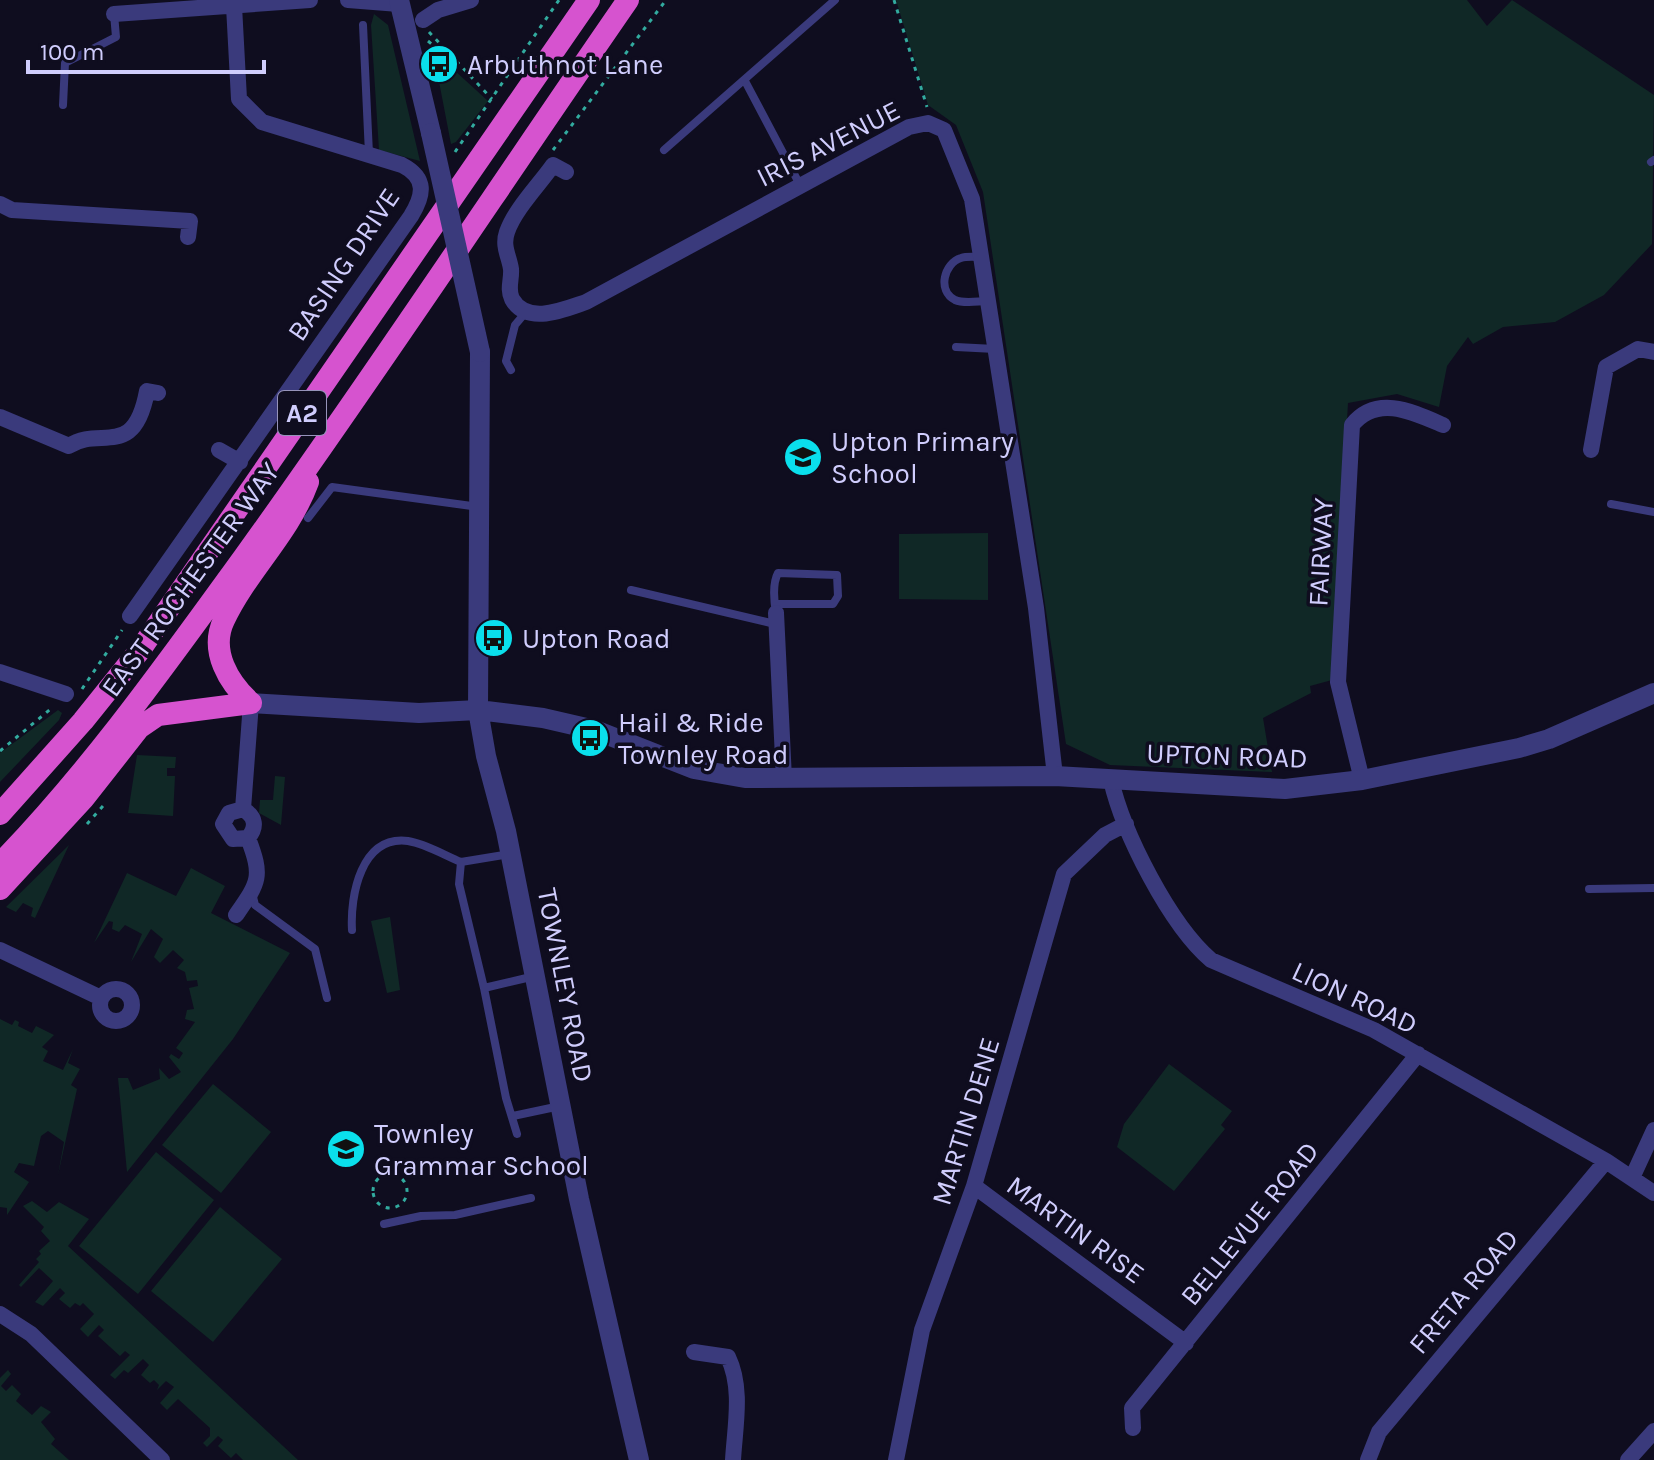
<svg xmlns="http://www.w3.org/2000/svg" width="1654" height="1460" font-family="Karla,sans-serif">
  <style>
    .green { fill: #102826 }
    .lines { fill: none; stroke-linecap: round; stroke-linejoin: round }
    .path { stroke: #32ab9f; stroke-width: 3; stroke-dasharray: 4 6; stroke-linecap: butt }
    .service { stroke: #3a3a7c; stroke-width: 8 }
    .minor { stroke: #3a3a7c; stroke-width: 16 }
    .tertiary { stroke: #3a3a7c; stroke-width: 20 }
    .trunk { stroke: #d653cf; stroke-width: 22 }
    .tertiary-bridge { stroke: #3a3a7c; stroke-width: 20 }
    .labels { text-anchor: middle; stroke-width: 7; stroke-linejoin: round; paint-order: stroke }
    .shield { fill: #0f0d1f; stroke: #9693ba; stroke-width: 2 }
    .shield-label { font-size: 26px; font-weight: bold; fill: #d0cdfd }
    .poi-label { font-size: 28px; fill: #d0cdfd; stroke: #0f0d1f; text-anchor: start }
    .street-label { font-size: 28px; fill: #d0cdfd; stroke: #0f0d1f }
  </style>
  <rect width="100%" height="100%" fill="#0f0d1f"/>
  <path class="green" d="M896 0H1467L1487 26 1512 0 1654 95 1652 244 1604 295 1555 322 1503 327 1473 344 1468 337 1447 366 1439 407 1397 394 1348 403 1332 680 1310 686 1311 693 1263 718 1272 772 1110 765 1066 744 983 192 956 125 928 105Z
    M374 14 388 25 420 161 379 150 371 25Z
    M442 59 488 101 456 142 451 144 436 66Z
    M988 533V600L899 599V534Z
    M58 710 62 713 59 720 0 782V753Z
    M137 755 176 757 175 768H167V776H175L173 816 128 813Z
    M275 776 285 777 281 825 259 813 260 800H273Z
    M69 845 35 918 31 916 33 908 23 903 16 912 6 907Z
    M191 868 225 886 211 913 290 953 233 1039 127 1172 118 1078H128L133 1090 160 1079 159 1068 169 1079 181 1072 169 1057 171 1054 179 1059 183 1053 176 1048 195 1022 185 1019 187 1010 194 1009 189 988 198 986 197 980 187 981 185 972 177 968 184 960 173 950 160 963 154 957 163 939 151 929 131 962 142 934 125 925 119 932 112 929 113 922 109 921 94 943 127 873 176 896Z
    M390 917 400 990 387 993 371 921Z
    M0 1019 12 1025 15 1020 19 1022 18 1026 32 1033 36 1026 54 1035 42 1047 48 1051 43 1061 63 1070 73 1049 68 1063 80 1069 71 1085 77 1089 58 1175 64 1142 48 1131 41 1136 34 1166 19 1163 14 1172 29 1182 7 1215V1208L0 1207Z
    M1169 1064 1232 1111 1221 1125 1225 1129 1174 1191 1117 1147 1124 1124Z
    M213 1084 271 1132 221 1193 162 1145Z
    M156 1152 214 1200 138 1294 79 1246Z
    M32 1201 47 1212 59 1202 89 1219 68 1246 298 1460H243L236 1453 231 1458 218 1446 223 1440 218 1436 207 1447 203 1443 210 1436V1428L178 1399 167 1410 160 1403 174 1387 166 1381 157 1390 159 1385 154 1380 150 1383 141 1375 149 1365 143 1359 128 1373 124 1370 115 1379 110 1375 130 1355 125 1351 120 1356 98 1336 104 1330 99 1325 88 1337 80 1329 94 1314 83 1303 80 1306 75 1303 70 1308 59 1299 65 1293 60 1288 43 1306 35 1302 53 1281 39 1268 21 1287 19 1285 39 1262 36 1259 41 1254 39 1251 50 1241 41 1231 44 1227 23 1206Z
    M220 1207 282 1259 213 1342 151 1291Z
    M8 1370 11 1374 1 1386 6 1391 12 1385 21 1394 16 1401 32 1415 41 1406 51 1412 41 1422 55 1439 51 1444 69 1460H0V1378Z"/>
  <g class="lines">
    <path class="path" d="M894 0 927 107
      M429 32 492 99
      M428 41 456 64
      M553 150 666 0
      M455 152 559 0
      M82 689 122 630
      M0 751 53 707
      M87 824 103 806
      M373 1191a17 17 0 1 1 34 0a17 17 0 1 1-34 0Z"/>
    <path class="service" d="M363 25 369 154
      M745 81 800 185
      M63 105 65 63 116 37 114 14
      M664 150 835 0
      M1651 162 1654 160
      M981 257C975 257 967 256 961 258 944 263 937 291 955 300 964 304 978 301 988 301
      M956 347 995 349
      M511 370 506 361 515 325 526 312
      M1611 504 1654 512
      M308 518 332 487 479 507
      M631 590 775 624
      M775 604H833L838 596 837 575 778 573C772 584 774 601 776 613
      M1589 889 1654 888
      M252 893 255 905 315 949 327 998
      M352 930C350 896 361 835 408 841 426 844 444 855 461 862
      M484 988 459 884 461 862 510 854
      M513 1116 560 1106
      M517 1134 506 1098 484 988 535 976
      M384 1224 421 1216 455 1215 531 1198"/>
    <path class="minor" d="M348 0 399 4
      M114 14 310 0
      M423 20 438 10 471 0
      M566 172 553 165C539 185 515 209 507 232 502 246 509 256 511 269 512 279 507 289 512 299 527 326 565 309 586 302L909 127 928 123 944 130 972 199 1036 608 1055 776
      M0 204 12 210 190 221 188 237
      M0 417 69 446C100 425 134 461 147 391L158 393
      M219 450 240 462
      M1591 450 1606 367 1638 349 1654 352
      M776 613 784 779
      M130 616 411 216C424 195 427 178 402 165L262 122 239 99 234 6
      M0 672 66 694
      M1111 780C1123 833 1170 925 1211 960L1374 1030 1606 1161 1654 1193
      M1362 780 1338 682 1352 425C1377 394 1413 412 1443 425
      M243 809 251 703
      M243 809 229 813 223 824 233 839 248 838
      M243 809C256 817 257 827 248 838
      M236 915C259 882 263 877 248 838
      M0 950 101 998
      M100 1005a16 16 0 1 1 32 0a16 16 0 1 1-32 0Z
      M1632 1178 1654 1130
      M974 1186 1186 1343
      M0 1314 31 1334 162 1460
      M694 1352 728 1357C743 1388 735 1426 733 1460
      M1133 1428 1132 1408 1418 1054
      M896 1460 922 1330 974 1186 1064 874 1105 835 1126 824
      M1368 1460 1379 1432 1606 1161
      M1628 1460 1654 1431"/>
    <path class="tertiary" d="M399 0 431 133
      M480 352 478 710 486 756 506 831 579 1199 639 1460
      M251 703 419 713 478 710 543 718 595 730 694 769 745 778 1055 776 1285 789 1362 780 1519 748 1549 739 1654 693"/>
    <path class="trunk" d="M251 703C229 683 209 651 224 620 247 571 289 534 308 482
      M0 814 83 721 140 650 589 0
      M0 864C92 769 167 663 244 557 376 374 500 185 628 0
      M0 889 84 798 139 728 158 715 251 703"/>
    <path class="tertiary-bridge" d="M431 133 480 352"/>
  </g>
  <defs>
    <symbol id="bus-disc" viewBox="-11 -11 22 22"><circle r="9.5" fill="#0adfec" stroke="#0f0d1f"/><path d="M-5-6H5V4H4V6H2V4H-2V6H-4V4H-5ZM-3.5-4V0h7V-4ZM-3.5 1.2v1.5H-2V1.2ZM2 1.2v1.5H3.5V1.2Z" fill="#111"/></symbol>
    <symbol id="school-disc" viewBox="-11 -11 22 22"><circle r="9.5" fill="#0adfec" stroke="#0f0d1f"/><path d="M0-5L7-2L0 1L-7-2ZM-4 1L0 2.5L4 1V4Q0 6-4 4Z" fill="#111"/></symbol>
  </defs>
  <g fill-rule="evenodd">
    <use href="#bus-disc" x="417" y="42" width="44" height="44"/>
    <use href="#school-disc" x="781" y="435" width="44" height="44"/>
    <use href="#bus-disc" x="472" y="616" width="44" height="44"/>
    <use href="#bus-disc" x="568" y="716" width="44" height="44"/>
    <use href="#school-disc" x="324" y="1127" width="44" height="44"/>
  </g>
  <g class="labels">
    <rect class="shield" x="278" y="391" width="48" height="44" rx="6"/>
    <g class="shield-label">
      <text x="302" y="422">A2</text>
    </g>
    <g class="poi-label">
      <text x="467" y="74">Arbuthnot Lane</text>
      <text x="831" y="451">Upton Primary<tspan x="831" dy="32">School</tspan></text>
      <text x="522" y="648">Upton Road</text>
      <text x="618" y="732">Hail &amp; Ride<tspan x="618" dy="32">Townley Road</tspan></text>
      <text x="374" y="1143">Townley<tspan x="374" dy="32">Grammar School</tspan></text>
    </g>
    <g class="street-label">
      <text transform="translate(828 143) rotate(-27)" y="10">IRIS AVENUE</text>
      <text transform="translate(343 264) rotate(-56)" y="10">BASING DRIVE</text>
      <text transform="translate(1320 552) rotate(-87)" y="10">FAIRWAY</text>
      <text transform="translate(190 579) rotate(-54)" y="10">EAST ROCHESTER WAY</text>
      <text transform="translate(1227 755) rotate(2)" y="10">UPTON ROAD</text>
      <text transform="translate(566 985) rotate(79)" y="10">TOWNLEY ROAD</text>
      <text transform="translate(1355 997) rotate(25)" y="10">LION ROAD</text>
      <text transform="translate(965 1121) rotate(-73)" y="10">MARTIN DENE</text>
      <text transform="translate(1249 1223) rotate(-51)" y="10">BELLEVUE ROAD</text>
      <text transform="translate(1076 1229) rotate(36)" y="10">MARTIN RISE</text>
      <text transform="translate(1463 1291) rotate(-50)" y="10">FRETA ROAD</text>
    </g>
  </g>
  <path d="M28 60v12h236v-12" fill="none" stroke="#d0cdfd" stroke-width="4"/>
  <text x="40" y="60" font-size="24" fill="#d0cdfd" stroke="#0f0d1f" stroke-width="6" paint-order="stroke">100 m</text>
</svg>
